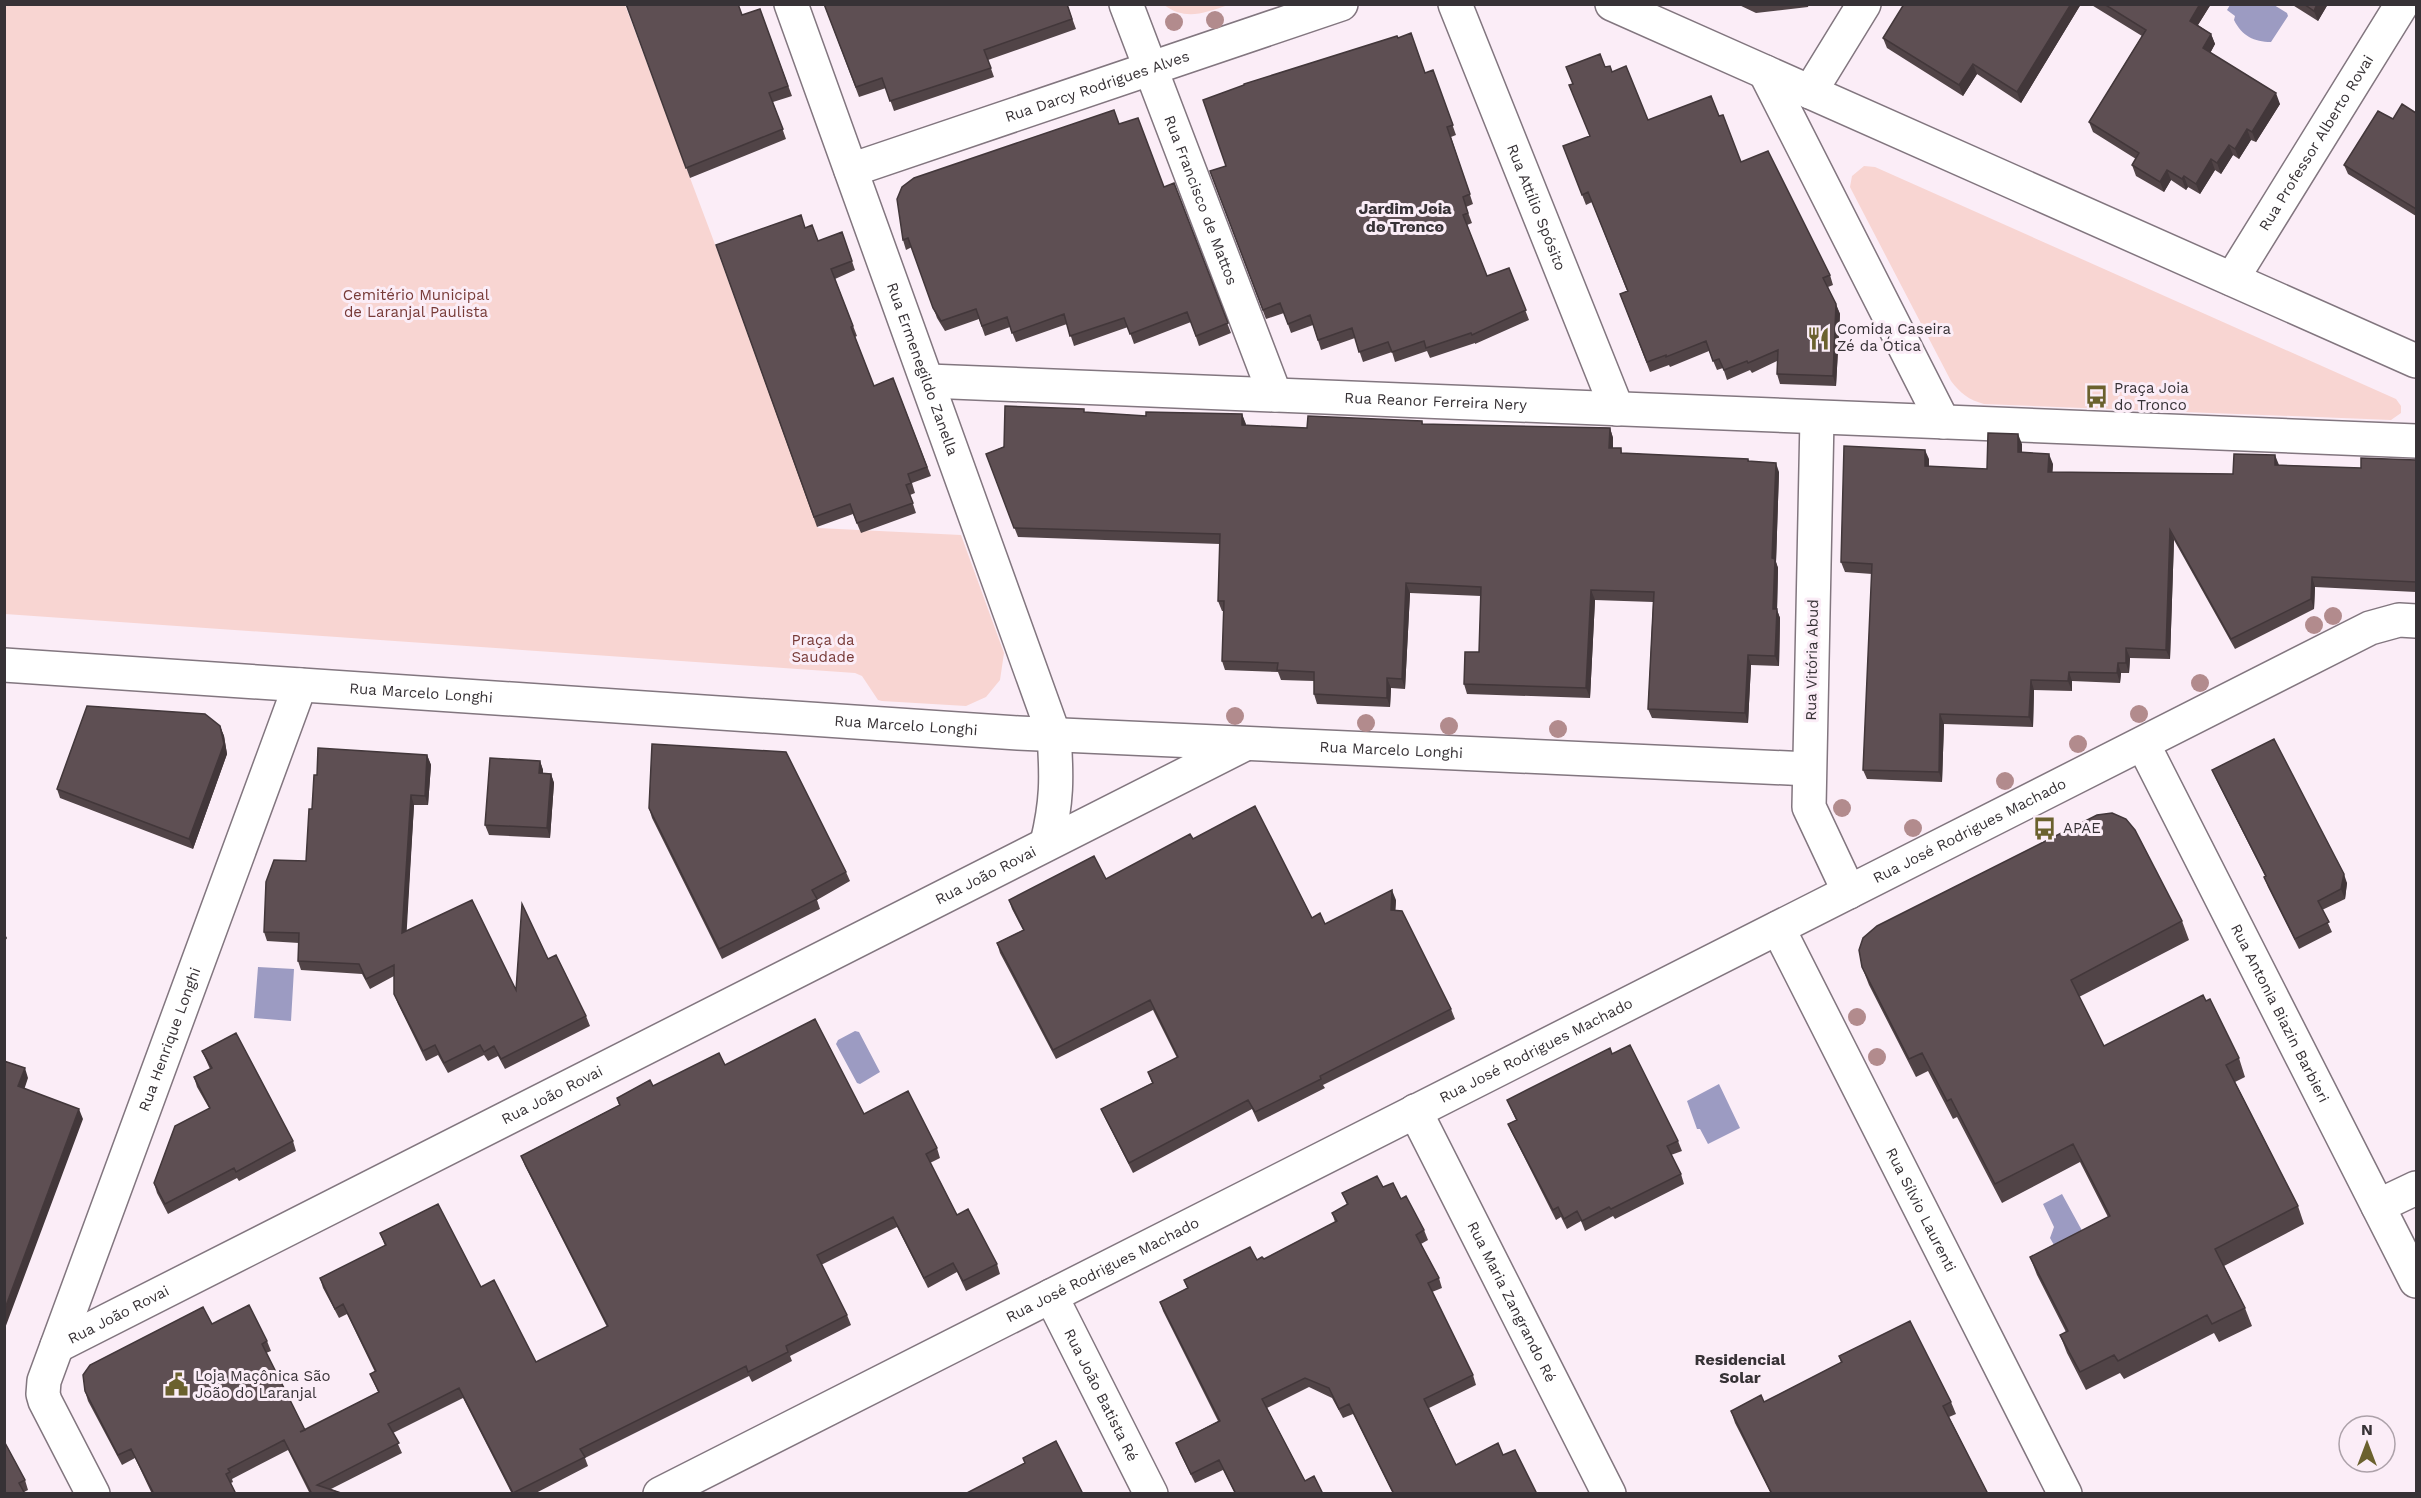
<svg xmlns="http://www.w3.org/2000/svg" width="2421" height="1498" font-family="'Work Sans',sans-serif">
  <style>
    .green { fill: #f8d5d2 }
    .water { fill: #9c9bc2 }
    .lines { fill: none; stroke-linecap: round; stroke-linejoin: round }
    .street-casing { stroke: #82767f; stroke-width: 36 }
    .secondary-casing { stroke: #82767f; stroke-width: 36 }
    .street { stroke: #fff; stroke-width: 33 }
    .secondary { stroke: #fff; stroke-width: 33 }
    .tree { fill: #b28b8d }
    .wall { fill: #514447 }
    .shaded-wall { fill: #42373a }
    .building { fill: #5e4f53; stroke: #42373a; stroke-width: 1.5 }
    .labels { text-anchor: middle; stroke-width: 6; stroke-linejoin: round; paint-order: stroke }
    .street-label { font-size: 15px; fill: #373236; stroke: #fbedf7 }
    .park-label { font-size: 15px; fill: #773a37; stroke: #fbedf7 }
    .poi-label { font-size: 15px; fill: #373236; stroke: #fbedf7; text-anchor: start }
    .neighbourhood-label { font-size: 16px; font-weight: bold; fill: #373236; stroke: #fbedf7 }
  </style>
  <rect width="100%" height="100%" fill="#fbedf7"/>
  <path class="green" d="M4 5H625L716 247 818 528 961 535 1004 653 1000 680 986 697 966 706 882 701 878 700 862 676 855 673 5 614Z
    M1164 5H1228C1204 13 1186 21 1164 5Z
    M1864 166 1875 167 2396 399 2401 406V413L2391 420 1984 404C1969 400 1960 393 1951 381L1852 191 1850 187 1852 176Z"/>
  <path class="water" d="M2230 5H2274L2287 13 2288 16 2271 42C2254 42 2242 36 2234 20L2235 16 2227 10Z
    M258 967 294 969 291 1021 254 1018Z
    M855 1031 859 1032 880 1072 860 1084 857 1083 836 1044 838 1040Z
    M1719 1084 1740 1128 1708 1144 1700 1129H1697L1687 1101Z
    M2062 1194 2085 1236 2054 1245 2050 1238 2054 1227 2043 1204Z"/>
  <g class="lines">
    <defs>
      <g id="street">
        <path id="s1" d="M791 4 1054 735C1057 778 1057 802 1047 843"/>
        <path id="s2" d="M1126 4 1275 395"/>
        <path id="s3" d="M1455 4 1617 409"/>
        <path d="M1765 72 1943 422"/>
        <path d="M1810 92 1864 4"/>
        <path id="s4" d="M851 170 1341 4"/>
        <path id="s5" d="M2232 279 2402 4"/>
        <path id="s6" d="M928 381 2416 441"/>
        <path d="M1817 418 1809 807 1849 892"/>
        <path id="s7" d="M4 665 1018 733 1809 769"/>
        <path id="s8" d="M2143 744 2416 1281"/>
        <path id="s9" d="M1778 928 2065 1494"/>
        <path id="s10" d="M1415 1111 1609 1494"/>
        <path d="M2378 1206 2416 1188"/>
        <path id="s11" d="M1051 1296 1151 1494"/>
        <path id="s12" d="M57 1346 1245 744"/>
        <path id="s13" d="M93 1494 45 1401 43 1394 44 1381 300 685"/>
        <path id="s14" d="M660 1494 2370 628 2399 620 2416 621"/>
      </g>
      <path id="secondary" d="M1612 4 2416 361"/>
    </defs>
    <use href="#street" class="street-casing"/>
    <use href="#secondary" class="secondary-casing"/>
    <use href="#street" class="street"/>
    <use href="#secondary" class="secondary"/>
  </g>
  <g class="tree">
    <circle cx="1215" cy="20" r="9"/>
    <circle cx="1174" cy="22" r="9"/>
    <circle cx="2333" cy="616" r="9"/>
    <circle cx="2314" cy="625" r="9"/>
    <circle cx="2200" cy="683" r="9"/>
    <circle cx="2139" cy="714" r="9"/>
    <circle cx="1235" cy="716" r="9"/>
    <circle cx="1366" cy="723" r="9"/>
    <circle cx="1449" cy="726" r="9"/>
    <circle cx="1558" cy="729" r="9"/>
    <circle cx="2078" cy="744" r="9"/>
    <circle cx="2005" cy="781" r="9"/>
    <circle cx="1842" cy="808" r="9"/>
    <circle cx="1913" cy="828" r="9"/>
    <circle cx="1857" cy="1017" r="9"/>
    <circle cx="1877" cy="1057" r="9"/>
  </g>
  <path class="wall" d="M626 4 742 15 760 9 792 96 773 102 786 139 690 178Z
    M824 4H1067L1076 29 988 60 994 77 894 111 886 88 859 97Z
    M1737 4H1809L1808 7 1756 13Z
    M2081 4 2021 103 1977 74 1963 96 1887 48 1883 38Z
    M2090 4H2211L2198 25 2211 34 2215 44 2210 53 2280 104 2256 142 2251 140 2239 159 2233 155 2221 174 2215 170 2200 194 2188 187 2186 190 2171 180 2164 192 2136 176 2132 165 2136 159 2093 132 2089 122 2142 36Z
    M2291 4H2328L2318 21Z
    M1398 38 1425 73 1433 70 1456 135 1451 137 1473 204 1466 207 1472 223 1467 225 1487 276 1509 268 1529 320 1475 344V343L1430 358 1427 351 1395 362 1392 352 1363 362 1355 338 1321 350 1313 325 1291 333 1284 313 1266 319 1210 171 1226 166Z
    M1605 67 1612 72 1648 120 1719 116 1741 162 1830 275 1833 285 1828 287 1840 314 1836 386 1780 384 1777 374V361L1752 373 1750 370 1727 380 1723 368 1717 370 1709 351 1670 367 1669 365 1650 372 1620 294 1627 291 1592 202 1586 205 1563 146 1590 137Z
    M2416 113V216L2348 174 2344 165 2393 119Z
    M1119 124 1164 187 1174 183 1231 333 1199 346 1191 322 1134 344 1128 327 1074 346 1067 324 1016 342 1010 327 985 336 979 319 945 331 937 318 912 247 906 250 903 240Z
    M806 228 818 241 842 232 855 270 835 279 857 336 855 337 874 386 893 378 931 476 912 483 915 493 910 495 916 513 861 533 853 514 817 527 716 245Z
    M1086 412 1146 416 1242 414 1246 426 1307 428 1422 421 1423 424 1610 428 1613 438V448H1621L1622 453 1748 459 1749 461 1779 472 1776 562 1778 568 1777 610 1780 618 1779 666 1751 665 1748 723 1652 718 1648 709 1653 602 1595 600 1590 698 1467 694 1464 684 1479 652 1481 596 1410 593 1405 689 1391 688 1390 707 1317 704 1314 694V681L1281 680 1278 672 1225 670 1222 661 1224 611H1222L1218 601 1220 544 1018 537 986 454Z
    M2022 444V453L2053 464 2052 472 2233 474 2279 465 2361 468 2416 460V592L2315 587 2314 609 2235 649 2174 540 2170 659 2130 658 2129 673H2121L2120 683 2072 681V691L2034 690 2033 727 1944 724 1942 782 1867 779 1863 770 1872 574 1845 572 1841 562 1929 459V466L1987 469Z
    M220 726 224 736 227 754 193 849 60 798 57 789Z
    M427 755 431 765 428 805H414L406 931 516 990 548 959 586 1016 590 1026 505 1069 498 1056 488 1061 484 1055 448 1073 438 1055 426 1061 398 1004 394 994V976L370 989 362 974 301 970 298 961 299 943 267 941 264 932 306 861 312 809 317 775Z
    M540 761 543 770V773L551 774 554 783 550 838 489 835 485 825Z
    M2212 770 2347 883 2345 899 2322 910 2332 932 2299 949 2268 887 2264 877 2265 876 2216 779Z
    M649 808 846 872 850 881 817 900 820 909 722 959 652 818Z
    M1193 839 1312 918 1325 924 1396 900 1395 910 1451 1009 1455 1019 1323 1085 1325 1088 1258 1122 1252 1109 1133 1173 1105 1118 1101 1109 1152 1083 1148 1072 1177 1058 1153 1010 1056 1059 1000 953 997 943 1023 930 1012 909 1009 900 1106 879Z
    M2182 921 2189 940 2079 997 2104 1046 2239 1058 2245 1077 2235 1082 2298 1206 2304 1224 2224 1266 2245 1308 2252 1326 2219 1342 2214 1333 2124 1379 2120 1373 2086 1390 2067 1353 2060 1335 2066 1332 2037 1275 2030 1257 2108 1217 2080 1162 2002 1203 1957 1117 1953 1119 1928 1071 1916 1077 1869 985 1862 967Z
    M202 1051 293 1141 296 1151 239 1181 237 1178 168 1214 157 1193 154 1183 209 1108 197 1087 194 1077 210 1069Z
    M1612 1054 1678 1141 1682 1151 1671 1155 1681 1174 1684 1184 1615 1219 1613 1216 1585 1231 1581 1221 1567 1229 1561 1217 1556 1220 1512 1133 1508 1124 1516 1120 1507 1100Z
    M725 1065 864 1114 937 1148 940 1158 930 1163 957 1215 997 1264 1000 1274 966 1291 957 1272 928 1288 897 1227 821 1265 847 1315 851 1325 790 1356 792 1361 752 1382 749 1376 585 1458 588 1466 534 1494H512L463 1398 393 1433 402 1453 331 1489 344 1494H310L288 1450 232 1479 233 1482 231 1483 236 1494H152L135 1458 122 1465 88 1401 85 1391 212 1324 267 1341 271 1351 266 1353 305 1430 378 1392 370 1374 375 1372 347 1314 339 1318 323 1288 320 1278 385 1246 380 1233 481 1287 536 1362 607 1327 525 1166 521 1156 619 1105 617 1098Z
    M1383 1187 1401 1199 1424 1230 1428 1240 1421 1244 1439 1278 1442 1288 1432 1292 1473 1375 1476 1385 1429 1408 1456 1465 1503 1455 1537 1494H1393L1353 1414 1343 1418 1332 1398 1309 1387 1267 1408 1305 1481 1323 1494H1235L1223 1470 1195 1483 1180 1453 1176 1443 1218 1421 1163 1311 1160 1302 1187 1288 1184 1280 1257 1260 1264 1259 1335 1222 1332 1213 1347 1205 1342 1193Z
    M1839 1356 1951 1402 1956 1414 1949 1417 1988 1494H1771L1735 1423 1731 1411 1764 1402 1841 1363Z
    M4 1441 25 1480 28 1490 24 1492 4 1494Z"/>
  <path class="shaded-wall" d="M2071 4H2081L2021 103 2017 92Z
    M2200 4H2211L2194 31 2190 21Z
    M2317 4H2328L2318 21 2314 11Z
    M2211 34 2215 44 2207 59 2203 48Z
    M1973 64 1977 74 1963 96 1959 85Z
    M2276 93 2280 104 2256 142 2252 132Z
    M2247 129 2251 140 2239 159 2235 149Z
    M2229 145 2233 155 2221 174 2217 163Z
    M2211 159 2215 170 2200 194 2196 184Z
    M2167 170 2171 180 2164 192 2160 182Z
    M2184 176 2188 187 2186 190 2182 179Z
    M1836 304 1840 314 1836 386 1833 376Z
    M1242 414 1246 424 1245 435 1242 425Z
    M1610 428 1613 438V457L1609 448Z
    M2018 434 2022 444V462L2018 452Z
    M1925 450 1929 459V476L1925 466Z
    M2049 454 2053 464 2052 482 2048 472Z
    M2275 455 2279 465H2275Z
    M1776 463 1779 472 1776 562 1778 568 1777 610 1780 618 1779 666 1775 656 1772 558Z
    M2170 530 2174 540 2170 659 2166 650Z
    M2312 577 2315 587 2314 609 2311 599Z
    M1406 583 1410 593 1405 689 1402 679Z
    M1591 590 1595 600 1590 698 1586 688Z
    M2126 648 2130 658 2129 673 2126 663Z
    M1748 655 1751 665 1748 723 1745 713Z
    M2118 663 2121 673 2120 683 2117 673Z
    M2069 672 2072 681V691L2068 681Z
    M1387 678 1391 688 1390 707 1387 698Z
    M2031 680 2034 690 2033 727 2029 717Z
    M1940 714 1944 724 1942 782 1939 772Z
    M220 726 224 736 227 754 193 849 189 839Z
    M427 755 431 765 428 805 425 796Z
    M540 761 543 770V783L539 773Z
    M551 774 554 783 550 838 547 828Z
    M411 795 414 805 406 943 402 933Z
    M2344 874 2347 883 2345 899 2341 889Z
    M1392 890 1396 900 1395 920 1391 910Z
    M4 932 7 938 4 943Z
    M25 1068 28 1078 22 1096 18 1086Z
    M79 1109 83 1119 4 1331V1311Z"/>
  <path class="building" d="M626 4H738L742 15 760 9 788 86 769 93 783 129 686 168Z
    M824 4H1067L1072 19 984 50 991 68 890 101 882 78 856 87Z
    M1904 4H2071L2017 92 1973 64 1959 85 1883 38Z
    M2104 4H2200L2190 21 2211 34 2203 48 2276 93 2252 132 2247 129 2235 149 2229 145 2217 163 2211 159 2196 184 2184 176 2182 179 2167 170 2160 182 2132 165 2139 153 2089 122 2146 30Z
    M2304 4H2317L2314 11Z
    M1411 33 1425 73 1433 70 1453 125 1447 127 1470 194 1463 197 1468 213 1463 215 1487 276 1509 268 1526 310 1472 335 1471 333 1426 348 1424 341 1392 352 1388 342 1359 352 1352 328 1318 340 1310 315 1288 324 1280 303 1263 310 1210 171 1226 166 1203 100 1244 85V84L1397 36 1398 38Z
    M1600 54 1605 67 1610 66 1612 72 1626 66 1648 120 1711 96 1719 116 1723 115 1741 162 1768 151 1830 275 1823 278 1836 304 1833 376 1777 374 1778 350 1748 363 1747 361 1724 370 1719 359 1713 361 1706 341 1666 357V355L1647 362 1620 294 1628 291 1588 192 1582 195 1563 146 1590 136 1569 85 1573 84 1566 67Z
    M2402 104 2416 113V209L2344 165 2378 111 2393 119Z
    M1114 110 1119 124 1138 118 1164 187 1174 183 1228 323 1196 336 1187 312 1130 334 1124 318 1070 336 1064 314 1012 333 1007 317 982 326 976 309 941 321 933 308 908 238 903 240 897 199 902 187 914 178Z
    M801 215 805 228 812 225 818 241 842 232 852 261 831 269 853 326 851 327 874 386 893 378 927 467 908 474 911 483 906 485 913 503 857 523 850 504 814 517 716 245Z
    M1005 406 1084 409V412L1146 416V412L1242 414V425L1307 428 1308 416 1422 421V424L1610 428 1609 448H1621V453L1748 459V461L1776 463 1772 558 1775 559 1773 609H1777L1775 656 1748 655 1745 713 1648 709 1654 592 1591 590 1586 688 1464 684 1465 652H1479L1481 587 1406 583 1402 679 1387 678V698L1314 694V672L1277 670 1278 663 1222 661 1224 601H1218L1220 534 1014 528 986 454 1004 447Z
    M1988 433 2018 434V452L2049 454 2048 472 2233 474 2234 454 2275 455V465L2361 468V458L2416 460V582L2312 577 2311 599 2231 639 2170 530 2166 650 2126 648V663H2118L2117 673 2069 672 2068 681 2031 680 2029 717 1940 714 1939 772 1863 770 1872 564 1841 562 1844 446 1925 450V466L1987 469Z
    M87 706 205 714 220 726 224 744 189 839 57 789Z
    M2274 739 2344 874 2341 889 2318 901 2329 922 2295 939 2264 877 2266 876 2212 770Z
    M652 744 786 752 846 872 812 890 817 899 719 949 649 808Z
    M318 748 427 755 425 796 411 795 402 933 472 900 516 990 522 904 548 959 556 955 586 1016 501 1059 494 1046 484 1052 480 1045 444 1063 435 1045 423 1051 394 994V965L366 979 359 964 298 961 299 933 264 932 266 882 274 860 306 861 309 809H312L314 775H317Z
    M490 758 540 761 539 773 551 774 547 828 485 825Z
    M1255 806 1312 918 1320 913 1325 924 1392 890 1391 910 1402 911 1451 1009 1320 1076 1321 1079 1255 1112 1248 1100 1129 1163 1101 1109 1153 1083 1148 1072 1178 1057 1150 1000 1053 1050 997 943 1024 930 1009 900 1094 856 1106 879 1190 834 1193 839Z
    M2112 813 2126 819 2135 830 2182 921 2071 980 2104 1046 2203 995 2206 1001 2210 999 2239 1058 2226 1065 2298 1206 2215 1249 2245 1308 2212 1324 2207 1315 2118 1361 2114 1355 2080 1372 2060 1335 2068 1331 2030 1257 2110 1216 2073 1144 1995 1184 1951 1099 1947 1101 1922 1053 1909 1059 1862 967 1859 950 1863 938 1877 926 2097 815Z
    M815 1019 864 1114 908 1091 937 1148 926 1154 957 1215 968 1209 997 1264 963 1281 953 1263 924 1278 893 1217 817 1255 847 1315 786 1346 788 1352 748 1372 746 1366 580 1449 585 1457 513 1493 459 1388 388 1424 399 1443 317 1485 344 1494H312L284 1440 228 1469 230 1472 226 1474 236 1494H154L131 1449 118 1455 85 1391 83 1375 90 1365 203 1307 212 1324 249 1305 267 1341 262 1344 305 1430 300 1432 379 1392 370 1374 376 1371 343 1304 335 1309 320 1278 386 1245 380 1233 438 1204 481 1287 494 1280 536 1362 608 1326 521 1156 620 1105 617 1098 650 1080 653 1086 719 1053 725 1065Z
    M236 1033 293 1141 236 1172 234 1168 165 1204 154 1183 175 1126 210 1108 194 1077 212 1068 202 1051Z
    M1630 1045 1678 1141 1667 1146 1681 1174 1611 1209 1609 1207 1582 1221 1577 1211 1564 1219 1558 1207 1553 1210 1508 1124 1517 1120 1507 1100 1610 1048 1612 1054Z
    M4 1061 25 1068 18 1086 79 1109 4 1311Z
    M1377 1176 1383 1187 1393 1183 1401 1199 1406 1196 1424 1230 1416 1235 1439 1278 1428 1283 1473 1375 1424 1399 1456 1465 1498 1443 1503 1455 1515 1450 1537 1494H1394L1349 1404 1339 1409 1329 1388 1305 1378 1262 1399 1305 1481 1314 1476 1323 1494H1236L1219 1460 1191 1474 1176 1443 1220 1421 1160 1302 1188 1288 1184 1280 1250 1247 1257 1260 1262 1257 1264 1259 1337 1221 1332 1213 1348 1204 1342 1193Z
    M1910 1321 1951 1402 1943 1406 1988 1494H1772L1731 1411 1761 1395 1764 1402 1842 1362 1839 1356Z
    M4 1441 25 1480 19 1483 25 1494H4Z
    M1056 1441 1083 1494H965L1025 1463 1023 1458Z"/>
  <defs>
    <symbol id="restaurant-bare" viewBox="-9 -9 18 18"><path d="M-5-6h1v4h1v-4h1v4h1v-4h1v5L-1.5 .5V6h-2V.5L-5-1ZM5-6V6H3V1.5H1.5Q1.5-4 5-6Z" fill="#6b612e" stroke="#fbedf7" stroke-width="2.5" paint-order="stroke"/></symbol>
    <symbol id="bus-bare" viewBox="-9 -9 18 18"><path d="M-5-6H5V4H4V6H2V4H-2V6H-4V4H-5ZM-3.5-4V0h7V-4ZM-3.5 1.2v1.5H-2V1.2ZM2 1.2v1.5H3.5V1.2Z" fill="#6b612e" stroke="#fbedf7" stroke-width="2.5" paint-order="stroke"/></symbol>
    <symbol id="civic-bare" viewBox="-9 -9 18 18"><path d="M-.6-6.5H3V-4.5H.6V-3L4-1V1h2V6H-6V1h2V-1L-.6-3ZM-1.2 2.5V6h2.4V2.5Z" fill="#6b612e" stroke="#fbedf7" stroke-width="2.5" paint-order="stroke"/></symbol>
  </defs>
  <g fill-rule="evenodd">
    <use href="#restaurant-bare" x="1802" y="322" width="33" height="33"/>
    <use href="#bus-bare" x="2080" y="380" width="33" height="33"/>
    <use href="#bus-bare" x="2028" y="812" width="33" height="33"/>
    <use href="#civic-bare" x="160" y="1368" width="33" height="33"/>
  </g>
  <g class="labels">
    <g class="street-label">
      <text dy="5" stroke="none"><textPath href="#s4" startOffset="260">Rua Darcy Rodrigues Alves</textPath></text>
      <text dy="5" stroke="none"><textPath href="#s5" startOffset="160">Rua Professor Alberto Rovai</textPath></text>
      <text dy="5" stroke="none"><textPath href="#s2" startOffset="210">Rua Francisco de Mattos</textPath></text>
      <text dy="5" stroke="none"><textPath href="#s3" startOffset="219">Rua Attílio Spósito</textPath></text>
      <text dy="5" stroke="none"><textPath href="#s1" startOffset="388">Rua Ermenegildo Zanella</textPath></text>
      <text dy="5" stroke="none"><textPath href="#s6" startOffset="508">Rua Reanor Ferreira Nery</textPath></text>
      <text transform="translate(1812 660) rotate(-89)" y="5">Rua Vitória Abud</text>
      <text dy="5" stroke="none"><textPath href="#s7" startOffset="418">Rua Marcelo Longhi</textPath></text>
      <text dy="5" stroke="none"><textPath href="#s7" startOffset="904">Rua Marcelo Longhi</textPath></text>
      <text dy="5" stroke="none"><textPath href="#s7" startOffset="1390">Rua Marcelo Longhi</textPath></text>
      <text dy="5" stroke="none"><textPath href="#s14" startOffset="1468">Rua José Rodrigues Machado</textPath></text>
      <text dy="5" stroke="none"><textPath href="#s12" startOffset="1041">Rua João Rovai</textPath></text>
      <text dy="5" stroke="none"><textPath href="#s8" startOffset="302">Rua Antonia Biazin Barbieri</textPath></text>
      <text dy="5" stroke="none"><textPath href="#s13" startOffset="489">Rua Henrique Longhi</textPath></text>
      <text dy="5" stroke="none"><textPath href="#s14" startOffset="982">Rua José Rodrigues Machado</textPath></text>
      <text dy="5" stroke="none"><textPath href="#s12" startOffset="555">Rua João Rovai</textPath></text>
      <text dy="5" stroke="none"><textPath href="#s9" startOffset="316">Rua Sílvio Laurenti</textPath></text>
      <text dy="5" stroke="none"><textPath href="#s14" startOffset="496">Rua José Rodrigues Machado</textPath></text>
      <text dy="5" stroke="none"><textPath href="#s10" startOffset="214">Rua Maria Zangrando Ré</textPath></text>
      <text dy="5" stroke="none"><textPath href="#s12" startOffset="69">Rua João Rovai</textPath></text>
      <text dy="5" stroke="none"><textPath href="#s11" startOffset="111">Rua João Batista Ré</textPath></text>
    </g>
    <g class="park-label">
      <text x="416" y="300">Cemitério Municipal<tspan x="416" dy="17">de Laranjal Paulista</tspan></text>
      <text x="823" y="645">Praça da<tspan x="823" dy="17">Saudade</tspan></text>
    </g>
    <g class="poi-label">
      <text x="1837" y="334">Comida Caseira<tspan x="1837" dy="17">Zé da Ótica</tspan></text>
      <text x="2114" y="393">Praça Joia<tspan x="2114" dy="17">do Tronco</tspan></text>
      <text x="2063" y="833">APAE</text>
      <text x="195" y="1381">Loja Maçônica São<tspan x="195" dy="17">João do Laranjal</tspan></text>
    </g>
    <g class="neighbourhood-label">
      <text x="1405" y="214">Jardim Joia<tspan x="1405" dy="18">do Tronco</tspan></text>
      <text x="1740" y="1365">Residencial<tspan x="1740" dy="18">Solar</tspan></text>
    </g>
  </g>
  <rect width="2421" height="1498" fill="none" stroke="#373236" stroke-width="12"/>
  <g transform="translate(2367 1444)"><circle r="28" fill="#fbedf7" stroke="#ada2aa" stroke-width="1.5"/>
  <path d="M0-4.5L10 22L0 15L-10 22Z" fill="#6b612e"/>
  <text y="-9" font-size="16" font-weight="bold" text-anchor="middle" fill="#373236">N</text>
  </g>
</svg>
